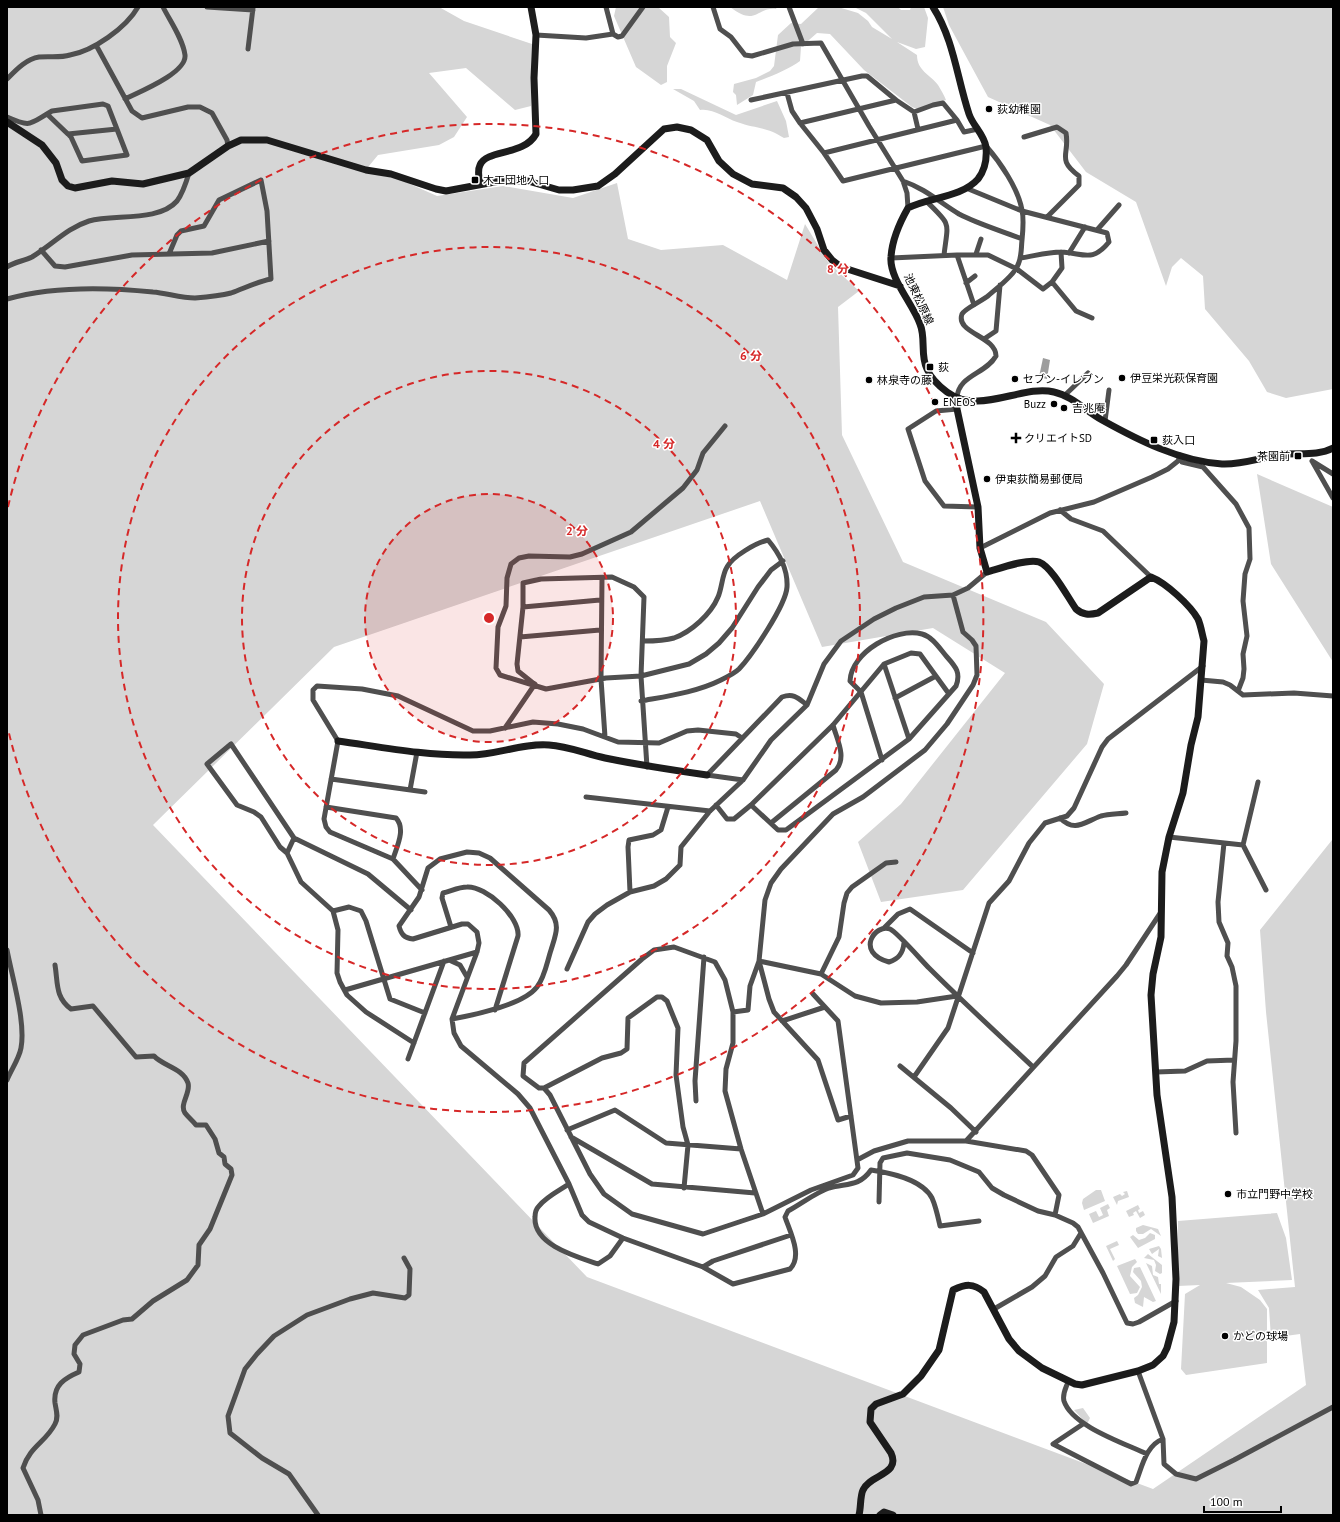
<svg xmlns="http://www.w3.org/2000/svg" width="1340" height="1522" font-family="'PT Sans','Noto Sans JP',sans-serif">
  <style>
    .green { fill: #d6d6d6 }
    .water { fill: #9d9d9d }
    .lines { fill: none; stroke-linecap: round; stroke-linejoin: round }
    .street { stroke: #4f4f4f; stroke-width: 5 }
    .secondary { stroke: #1c1c1c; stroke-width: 7 }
    .ring { fill: none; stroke: #d62828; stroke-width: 2; stroke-dasharray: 7 5 }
    .poi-dot { fill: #000; stroke: #fff; stroke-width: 1.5 }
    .labels { text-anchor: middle; stroke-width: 3; stroke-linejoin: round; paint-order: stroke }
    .poi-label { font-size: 11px; fill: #000; stroke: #fff; text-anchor: start }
    .street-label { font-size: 11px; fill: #000; stroke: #fff }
    .centre { fill: #d62828; stroke: #fff; stroke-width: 2 }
    .ring-label { font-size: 12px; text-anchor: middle; font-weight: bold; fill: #d62828; stroke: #fff; stroke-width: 3; stroke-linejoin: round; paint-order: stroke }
  </style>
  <rect width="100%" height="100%" fill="#fff"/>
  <path class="green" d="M7 7H439L464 21 532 44 531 106 515 110 466 68 429 73 467 117 454 137 439 145 378 155 364 172 399 179 437 196 503 186 573 198 617 183 628 239 661 250 723 245 787 280 805 224 828 262 859 291 838 307 842 435 903 562 1046 622 1104 684 1087 744 963 890 881 902 858 842 901 804 1005 673 933 628 822 647 760 501 334 647 153 825 587 1277 1153 1489 1306 1385 1300 1334 1271 1338 1269 1308 1258 1290 1295 1287 1266 1012 1260 930 1332 840 1333 835V1515H7Z
    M616 7H658L669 17 670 37 676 43 667 66V82L661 85 636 67 614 16Z
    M730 7H777L776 9C756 7 756 27 730 7Z
    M819 7H838L858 13 868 21 872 27 892 39 866 13 854 7H898L901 10H910L911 7H924L928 18 925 47 916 49 897 42 917 55C917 71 930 74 938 85 941 90 944 95 946 100L917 109 912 107 864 70 830 34 817 33 801 47 800 61C790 69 769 77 756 82L753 95 737 105 736 95 733 92 734 84 756 78 770 71 774 66 778 35 791 23 801 24Z
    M943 7H1333V389L1286 398 1267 392 1249 361 1205 309 1203 276 1181 258 1172 267 1166 286 1136 202 1086 172 1050 125 988 97 949 25Z
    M673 89H681L736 115 777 101 786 121 789 137 784 138C766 126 756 129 737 122 725 118 713 108 700 110L694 101Z
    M1257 474 1333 507V662L1271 564Z
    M1096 1190H1101L1105 1201 1084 1210 1082 1203 1083 1199Z
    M1127 1191 1129 1197 1118 1201 1117 1205 1113 1197 1120 1194 1122 1196 1125 1194 1123 1192Z
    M1108 1204 1110 1208 1107 1210 1109 1216 1093 1223 1089 1214 1096 1211 1099 1217 1103 1215 1100 1208Z
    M1138 1205 1140 1209 1138 1210 1139 1213 1143 1211 1145 1215 1140 1218 1136 1211 1133 1213 1134 1215 1129 1217 1126 1211Z
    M1277 1213 1286 1238 1292 1280 1226 1283 1241 1287 1260 1300 1267 1309V1363L1186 1375 1181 1369 1185 1294 1200 1285 1178 1286V1221Z
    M1143 1225 1158 1229 1161 1236 1151 1229 1143 1234H1138L1136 1231V1228Z
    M1150 1233 1155 1235V1239L1138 1248 1130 1237 1133 1235 1139 1240 1145 1238Z
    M1117 1241 1119 1245 1110 1249 1115 1259 1113 1261 1106 1246Z
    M1159 1246 1161 1249 1162 1258 1158 1256 1159 1249 1152 1254 1149 1249Z
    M1148 1254 1162 1265V1273L1160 1274 1155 1271 1156 1265 1154 1260 1144 1258Z
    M1135 1259 1137 1262 1132 1267 1130 1276 1140 1287 1137 1293 1130 1294 1117 1266Z
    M1146 1263 1152 1266 1153 1275 1158 1277 1159 1284H1161V1294Z
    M1140 1267 1156 1301 1153 1302 1144 1297 1143 1307 1135 1303 1134 1298 1138 1295 1142 1287 1141 1281 1133 1272 1134 1268Z
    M1083 1408 1090 1418 1087 1424 1074 1410Z"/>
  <path class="water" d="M1043 358 1050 360 1047 379 1039 377Z"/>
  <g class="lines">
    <path class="street" d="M207 7 253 10
      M606 7 613 34 618 37 622 36 643 7
      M713 7 720 29 731 37 745 55 752 56 793 44 821 43 869 126 903 181 907 193 908 208
      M789 7 803 44
      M536 35 586 38 613 34
      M96 45 132 111 142 118 188 107H200L212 113 227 140 228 146
      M248 49 253 8
      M7 79C16 70 26 59 39 57 49 56 60 58 70 55 93 51 126 28 138 7
      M787 93 792 111 800 123
      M125 99C139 92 187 73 185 55 183 39 170 21 163 7
      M751 100 862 76H867L896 100
      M914 112 933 105 943 103 957 120
      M7 117C32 128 29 124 52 111L103 104 108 106 127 155 82 161 71 137 47 114
      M68 134 117 129
      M1024 137 1057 127 1066 133C1070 155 1056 159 1079 176V185L1047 217
      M824 153 800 123 896 100 914 112 918 129
      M903 181C926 189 939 202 959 214 978 224 1002 231 1022 239
      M966 188 1022 211 1107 233 1109 242C1092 263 1084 253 1061 252 1048 252 1034 256 1021 258
      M926 201C952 226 948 221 944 255
      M1097 230 1119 205
      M41 250 55 266 65 267 132 255 212 253 269 241
      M1069 253 1085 227
      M976 254 981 239
      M957 255H988L1017 269 1043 289 1052 282 1076 311 1092 318
      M891 258 957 255 974 305
      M7 267C14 262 24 261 32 257 52 245 67 228 89 221 114 214 159 222 177 201 183 193 186 183 189 173
      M1052 282 1062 268 1061 252
      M966 283 975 276
      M7 299C53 286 105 287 153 292 166 293 181 298 195 298 207 297 219 296 231 293 245 288 256 282 271 279L267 211 261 180 219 200 204 226 181 231 177 235 169 254
      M984 339 996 331 1000 285
      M1064 396 1088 373
      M957 398C958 375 986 374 996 356 996 336 955 333 962 314 964 309 984 300 989 295 998 287 1012 277 1017 267 1022 258 1021 249 1022 240 1023 230 1024 219 1022 210 1018 188 1000 162 986 146L843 181 824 153 957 120 964 132 978 129
      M957 409 936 411 908 429 925 481 944 506 978 507
      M1105 421 1109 390
      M725 426 703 453 697 470 683 488 631 532 582 554 570 557 529 556 519 558 511 564 507 578 506 606 498 627 496 668 500 675 546 689 606 678 641 676 689 664 706 654 719 643 732 628 758 587 771 570 783 561
      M1180 455 1182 462 1203 467 1236 504 1249 528 1250 559 1245 574 1243 601 1247 636 1243 654 1244 669 1243 678 1238 691
      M1312 461 1333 498
      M1312 461 1333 474
      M1060 510 1071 519 1103 531 1151 577
      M980 548 1050 513 1094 502 1152 477 1168 469 1178 461 1180 456
      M602 578 601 679 605 737
      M523 607 600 600
      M520 637 600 630
      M884 664 909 739
      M1201 680 1223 682 1230 685 1243 695 1294 693 1333 696
      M533 683 518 671 517 664 523 607V583L541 579 612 577 634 587 644 597 641 676 647 767
      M895 698 936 676
      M641 701C668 696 697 692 721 680 727 677 735 673 739 669 752 655 786 605 787 587 788 569 779 553 768 540 756 543 733 556 727 567 722 575 722 588 718 597 711 614 691 632 674 638 664 641 653 641 643 641
      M505 728 535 684
      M707 775 782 697C794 693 798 698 807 705
      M707 775 743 780
      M331 779 425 792
      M1258 782 1243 845 1266 890
      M410 790 417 752
      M586 797 710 811
      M716 805 727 819H734L751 805 833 725 884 664 911 653 920 654 949 694
      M751 805 778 830H786L909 739 956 686C961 673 956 667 947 657 940 649 933 637 922 634 896 627 851 652 850 681L861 692 882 760
      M326 807 396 818C406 829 397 846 393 859
      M1060 818C1075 833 1084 822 1101 816 1108 814 1118 814 1126 813
      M771 823 836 770C847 757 837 740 833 725
      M1169 837 1243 845
      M1224 843 1218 902 1219 922 1228 943 1227 956 1232 967 1236 986V1041L1233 1082 1236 1133
      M287 853 294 838
      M422 890 393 859 330 832 326 827 324 819 338 741 313 700V690L317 686 362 689 398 696 473 731H490L533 722 558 724 583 729 618 742 659 743 687 731 698 730 736 734 742 738
      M630 892 628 847 629 840 653 835 661 830 668 807
      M411 910 368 874 294 838 231 744 207 764 237 805 254 812 261 817 280 847 287 853 301 882 333 911 338 930 337 973 340 982 347 995 366 1012 414 1043
      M333 911 349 907 361 911 366 921 390 999 425 1013
      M451 927 442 898 443 893C451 891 459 887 467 887 486 886 520 917 518 936L495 1010
      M884 928 898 914 910 909 973 953
      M904 943C903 953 899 959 889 962 854 952 876 923 890 929 897 932 922 961 929 968 963 1002 998 1034 1033 1067
      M7 950C12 977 26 1022 21 1048 19 1059 11 1070 7 1080
      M449 960 460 965 467 977
      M759 961 821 974 855 996 881 1003 917 1002 957 996
      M567 969 588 922 595 914 607 905 630 892 654 886 666 879 680 865 681 847 710 811 743 780 771 740 807 705 824 664 841 641 874 619 896 608 924 597 953 595 968 588 987 572
      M821 974 839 937 844 903 847 893 852 887 886 863 896 862
      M345 990 477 952
      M733 1012 748 1010 750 986 759 961
      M452 1019C474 1015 523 1005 537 987 545 977 547 962 551 950 556 934 561 924 549 910L490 858 479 853 467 852 440 859 428 868 419 897 399 926C401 934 404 938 413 939L462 924H468L477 932 479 943 477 952 452 1019 454 1033 461 1046 518 1094 530 1108 569 1184 582 1215 589 1222 623 1238 703 1267 733 1284 790 1269C803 1256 790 1232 785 1217L788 1211C801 1204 815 1193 829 1188 847 1183 859 1187 871 1170 891 1173 922 1179 932 1198 936 1207 938 1217 940 1226L979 1221
      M782 1021 825 1007 813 994
      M408 1059 444 961
      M900 1066 951 1108 976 1132
      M1156 1072 1185 1071 1207 1061 1234 1060
      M914 1077 948 1028 989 903 1009 881 1029 843 1045 823 1067 816 1074 808 1102 747 1108 739 1203 666
      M544 1088 602 1058 621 1053 627 1049 628 1018 657 997H662L667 1001 678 1028 676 1075 683 1127 688 1145 684 1188
      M696 1101 695 1081 704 957
      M851 1116 838 1120 818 1060 774 1012 769 999 759 961 765 900 771 883 781 869 833 814 863 797 925 750 947 724 973 685 977 675 976 646 972 640 963 632 953 595
      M567 1130 615 1110 666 1143 741 1149
      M571 1137 652 1184 755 1193
      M966 1141 1117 976 1126 965 1161 912
      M857 1160 874 1151 908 1141H966L1026 1151 1032 1155 1059 1195 1055 1215
      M569 1184C560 1190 546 1197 539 1206 536 1209 535 1213 535 1217 533 1245 577 1257 598 1264L610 1256 623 1238
      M879 1202 880 1163 883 1158 907 1153 950 1160 979 1172 992 1188 1004 1195 1038 1211 1055 1215 1073 1223 1078 1227 1103 1273 1127 1323 1133 1324 1139 1322 1176 1301
      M763 1214 741 1149 725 1091 726 1069 733 1043V1012L725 980 715 962 674 947 654 950 642 959 524 1063 523 1076 539 1088H544L550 1095 590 1174 604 1194 632 1214 703 1234 763 1214 811 1190 853 1175 858 1168 838 1021 825 1007
      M703 1267 713 1261 791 1235
      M994 1309 1032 1287 1045 1276 1056 1257 1073 1246 1081 1233
      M1138 1371 1163 1439 1164 1464 1176 1474 1196 1479 1234 1460 1333 1407
      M1068 1382C1066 1388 1062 1394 1064 1401 1072 1426 1124 1443 1147 1454
      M1083 1424 1053 1444 1131 1484 1136 1482C1142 1467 1146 1445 1163 1439
      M41 1515 38 1500 23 1468C30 1446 46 1442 55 1424 59 1417 56 1410 55 1403 53 1385 65 1378 79 1372L80 1364 74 1354 75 1345 83 1335 123 1320 132 1319 153 1301 187 1280 198 1265 199 1245 210 1229 232 1175 231 1169 225 1164 224 1157 219 1153 215 1139 206 1125H196C193 1121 188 1117 185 1113 179 1104 191 1093 188 1083 183 1068 163 1066 154 1056L136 1057 93 1006 71 1009C55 997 58 983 55 965
      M318 1515 289 1474 262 1458 230 1433 228 1416 245 1369 257 1354 274 1336 307 1315 350 1299 373 1293 405 1298 409 1295 410 1269 404 1258"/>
    <path class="secondary" d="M933 7C954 40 957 78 969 114 973 126 984 134 986 147 987 158 985 170 978 179 961 198 929 197 908 208 900 222 892 241 891 257 889 278 913 304 920 324 926 338 920 355 927 369 931 379 939 386 947 392 979 416 1022 384 1054 392 1072 396 1086 411 1102 420 1138 440 1179 461 1222 464 1240 465 1260 458 1279 455 1297 452 1316 457 1333 448
      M7 122 42 145 56 163 62 180 68 186 75 188 112 181 143 184 189 173 228 146 241 140H267L366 170 391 174 436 189 446 191 500 181H528L559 190H573L598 186 615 174 664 129 677 127 691 130 707 140 719 161 733 174 752 184 783 188 796 197 806 208 817 229 824 250 832 260 841 267 900 286
      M480 184C479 178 477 171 480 165 487 149 524 156 536 134L534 78 536 35 531 7
      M338 741C381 747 426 756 470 755 497 755 522 743 549 745 568 746 586 754 605 758 639 765 672 770 707 775
      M859 1515C861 1508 860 1496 863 1490 870 1474 901 1475 891 1453L870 1422 871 1409 876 1404 903 1394 921 1376 939 1350 953 1290C966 1284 973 1283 984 1292L1009 1339 1019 1351 1042 1368 1075 1384 1082 1385 1138 1371 1153 1365 1163 1356 1167 1348 1174 1322 1176 1279 1172 1197 1157 1095 1151 995 1153 974 1161 937 1162 872 1169 837 1183 793 1191 745 1198 717 1204 641C1202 634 1201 626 1198 619 1190 605 1166 583 1151 577L1098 613C1089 615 1083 615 1076 609 1067 596 1052 567 1039 562 1028 558 998 569 987 572L980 548 978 507 957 409V398
      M880 1515 884 1512 893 1515"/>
  </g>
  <circle cx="489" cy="618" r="124" fill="#d62828" fill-opacity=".12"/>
  <g class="ring">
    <circle cx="489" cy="618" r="124"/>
    <circle cx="489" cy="618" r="247"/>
    <circle cx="489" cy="618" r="371"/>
    <path d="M8 507A494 494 0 1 1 8 729"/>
  </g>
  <g class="poi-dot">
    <circle cx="989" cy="109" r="4"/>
    <rect x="471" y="176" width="8" height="8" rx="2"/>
    <rect x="926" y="363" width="8" height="8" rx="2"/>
    <circle cx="1122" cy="378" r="4"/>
    <circle cx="1015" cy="379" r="4"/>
    <circle cx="869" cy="380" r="4"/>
    <circle cx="935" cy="402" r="4"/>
    <circle cx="1054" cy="404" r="4"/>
    <circle cx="1064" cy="408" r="4"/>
    <path d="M1014 432h4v4h4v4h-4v4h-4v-4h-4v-4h4z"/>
    <rect x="1150" y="436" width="8" height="8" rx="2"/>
    <rect x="1294" y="452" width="8" height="8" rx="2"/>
    <circle cx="987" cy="479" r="4"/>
    <circle cx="1228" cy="1194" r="4"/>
    <circle cx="1225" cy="1336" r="4"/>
  </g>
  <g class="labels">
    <g class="poi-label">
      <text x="997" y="113">荻幼稚園</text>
      <text x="483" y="184">木工団地入口</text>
      <text x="938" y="371">荻</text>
      <text x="1130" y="382">伊豆栄光萩保育園</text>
      <text x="1023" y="383">セブン-イレブン</text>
      <text x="877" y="384">林泉寺の藤</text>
      <text x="943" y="406">ENEOS</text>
      <text x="1046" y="408" text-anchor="end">Buzz</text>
      <text x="1072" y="412">吉兆庵</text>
      <text x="1024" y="442">クリエイトSD</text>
      <text x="1162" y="444">荻入口</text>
      <text x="1290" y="460" text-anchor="end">茶園前</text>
      <text x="995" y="483">伊東荻簡易郵便局</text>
      <text x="1236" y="1198">市立門野中学校</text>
      <text x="1233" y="1340">かどの球場</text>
    </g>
    <g class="street-label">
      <text transform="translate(919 299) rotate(65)" y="4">池東松原線</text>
    </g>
  </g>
  <circle cx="489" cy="618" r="6" class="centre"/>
  <g class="ring-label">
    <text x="838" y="273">8 分</text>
    <text x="751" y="360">6 分</text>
    <text x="664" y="448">4 分</text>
    <text x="577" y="535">2 分</text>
  </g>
  <rect width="1340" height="1522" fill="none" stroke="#000000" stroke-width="16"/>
  <path d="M1204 1506v6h77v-6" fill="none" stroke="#000000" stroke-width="2"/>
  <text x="1210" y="1506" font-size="12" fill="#000000" stroke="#ffffff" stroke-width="3" paint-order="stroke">100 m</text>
</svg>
